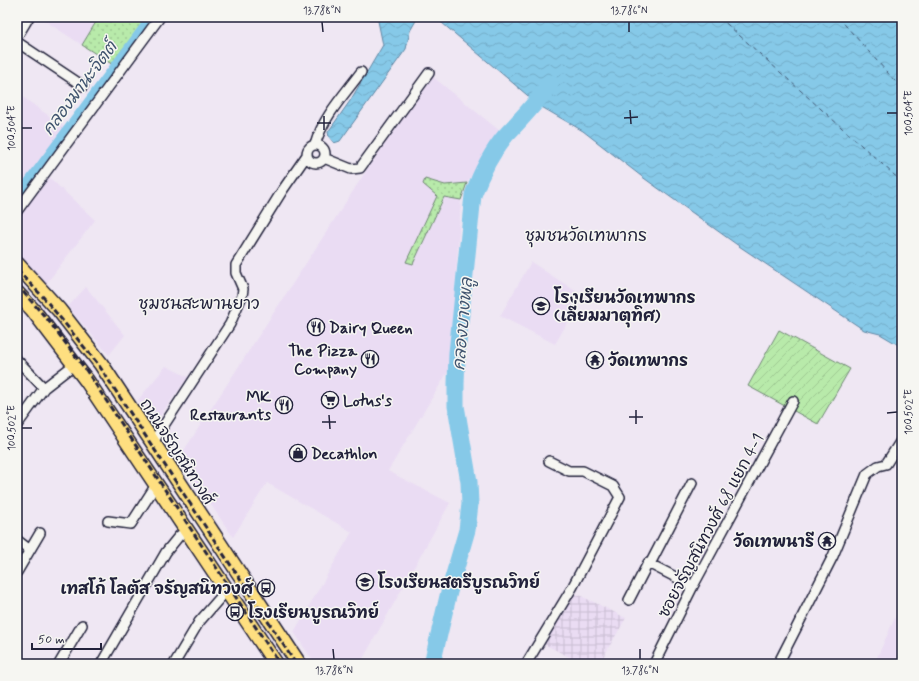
<svg xmlns="http://www.w3.org/2000/svg" width="919" height="681" font-family="Mynerve,'Playpen Sans Thai',sans-serif">
  <style>
    .built { fill: #eadcf3 }
    .industrial { fill: url(#industrial-grid) }
    .grass { fill: url(#grass-dots); stroke: #6d8672 }
    .garden { fill: url(#garden-furrows); stroke: #6d8672 }
    .water { fill: url(#water-waves); stroke: #5e86a3 }
    .lines { fill: none; stroke-linecap: round; stroke-linejoin: round }
    .canal { stroke: #86c9e8; stroke-width: 10 }
    .river { stroke: #86c9e8; stroke-width: 17 }
    .ferry { stroke: #40546f; stroke-width: 1; stroke-dasharray: 5 4; stroke-linecap: butt }
    .street-casing { stroke: #22223b; stroke-width: 12 }
    .primary-casing { stroke: #22223b; stroke-width: 17 }
    .street { stroke: #f6f6f2; stroke-width: 9 }
    .primary { stroke: #fedf80; stroke-width: 14 }
    .rail { stroke: #22223b; stroke-width: 3; stroke-dasharray: 6 3; stroke-linecap: butt }
    .ticks { fill: none; stroke: #22223b; stroke-width: 1.5 }
    .labels { text-anchor: middle; stroke-width: 3; stroke-linejoin: round; paint-order: stroke }
    .poi-label { font-size: 16px; font-weight: bold; fill: #22223b; stroke: #f6f6f2; text-anchor: start }
    .street-label { font-size: 16px; fill: #22223b; stroke: #f6f6f2 }
    .water-label { font-size: 17px; font-style: italic; fill: #40546f; stroke: #f6f6f2 }
    .neighbourhood-label { font-size: 17px; fill: #22223b; stroke: #f6f6f2 }
    .neatline { fill: none; stroke: #22223b; stroke-width: 1.5 }
    .ticks-label { font-size: 10px; text-anchor: middle; fill: #22223b }
  </style>
  <defs>
    <pattern id="industrial-grid" width="8" height="8" patternUnits="userSpaceOnUse"><rect width="8" height="8" fill="#eadcf3"/><path d="M0 4h8M4 0v8" fill="none" stroke="#c8bcd1"/></pattern>
    <pattern id="grass-dots" width="8" height="8" patternUnits="userSpaceOnUse"><rect width="8" height="8" fill="#b8eaaa"/><path d="M2 2h.1M6 6h.1" fill="none" stroke="#9ec893" stroke-width="1.8" stroke-linecap="round"/></pattern>
    <pattern id="garden-furrows" width="10" height="10" patternUnits="userSpaceOnUse"><rect width="10" height="10" fill="#b8eaaa"/><path d="M-1 1l2-2M0 10L10 0M9 11l2-2" fill="none" stroke="#9ec893"/></pattern>
    <pattern id="water-waves" width="16" height="10" patternUnits="userSpaceOnUse"><rect width="16" height="10" fill="#86c9e8"/><path d="M0 5q4-4 8 0t8 0" fill="none" stroke="#73acc8"/></pattern>
  </defs>
  <rect width="100%" height="100%" fill="#efe7f3"/>
  <filter id="ink" filterUnits="userSpaceOnUse"><feTurbulence type="fractalNoise" baseFrequency=".025" numOctaves="2"/><feDisplacementMap in="SourceGraphic" scale="8" xChannelSelector="R" yChannelSelector="G"/><feConvolveMatrix kernelMatrix="1 2 1 2 8 2 1 2 1" color-interpolation-filters="sRGB"/></filter>
  <g filter="url(#ink)">
    <path class="built" d="M39 17H99L82 45Z
      M433 77 500 131 467 183 461 200 450 368 388 471 450 503 360 664H315L294 632 352 532 267 483 233 537 179 458 370 165Z
      M17 93 66 128 37 166 95 220 46 284 17 252Z
      M531 262 583 296 555 344 500 316Z
      M86 287 125 335 109 355 68 307Z
      M166 366 188 377 153 426 138 400Z
      M902 602V664H873L876 660Z"/>
    <path class="industrial" d="M573 592 626 618 599 664H583L542 643Z"/>
    <path class="grass" d="M99 17H149L113 65 82 45Z
      M425 179 445 185 467 183 461 200 444 197 413 264 406 262 437 196 423 184Z"/>
    <path class="garden" d="M779 330 850 369 818 424 748 386Z"/>
    <path class="water" d="M376 17H418L410 31 406 49 340 141 334 143 329 137 328 132 350 101 383 45 378 21Z
      M435 17H902V347L880 334 864 330 736 244 641 176 583 131 540 106Z"/>
    <g class="lines">
      <path class="canal" d="M17 198 152 17"/>
      <path class="river" d="M432 664 449 592 467 530 470 504 469 482 456 406V384L457 353 473 195C481 173 491 153 506 135 522 118 537 103 550 83"/>
      <path class="ferry" d="M719 17 902 182
        M838 17 902 89"/>
      <defs>
        <path id="street" d="M17 37 29 17
          M17 42 83 86
          M315 145C323 117 344 95 361 72
          M307 154a9 9 0 1 1 18 0a9 9 0 1 1-18 0Z
          M324 158 351 169 360 168 429 73
          M17 211 160 17
          M17 360 44 388
          M17 425 44 388 75 364
          M153 442 230 324 242 296 243 289 236 273V265L282 191 307 155
          M108 521 131 524 156 485
          M17 540 30 550
          M650 564 692 483
          M17 572 40 533
          M629 600 648 563 693 586
          M59 664 82 625
          M101 664 166 552 179 536 187 531
          M174 664 199 622 226 591
          M526 664 572 588 620 497 613 486 583 471H569L549 461
          M654 664 692 588 793 401
          M778 664 833 556 867 474 878 466 886 464 902 439"/>
        <path id="primary" d="M17 264 59 310 101 364 299 664
          M17 293 33 310 87 381 276 664"/>
      </defs>
      <use href="#street" class="street-casing"/>
      <use href="#primary" class="primary-casing"/>
      <use href="#street" class="street"/>
      <use href="#primary" class="primary"/>
      <path class="rail" d="M17 270 44 298 98 364 296 664
        M17 285 48 320 86 370 280 664"/>
    </g>
  </g>
  <path class="ticks" d="M322 22 323 32M629 22V32M630 110 631 124M887 113H897M324 116V130M624 118 638 117M317 123H331M22 128H32M636 410V424M887 413 897 412M329 415 330 429M629 417H643M322 422H336M22 428H32M333 649 334 659M640 649V659"/>
  <defs>
    <symbol id="school-ring" viewBox="-11 -11 22 22"><circle r="9.5" fill="#f6f6f2" stroke="#22223b" stroke-width="1.5"/><path d="M0-5L7-2L0 1L-7-2ZM-4 1L0 2.5L4 1V4Q0 6-4 4Z" fill="#22223b"/></symbol>
    <symbol id="restaurant-ring" viewBox="-11 -11 22 22"><circle r="9.5" fill="#f6f6f2" stroke="#22223b" stroke-width="1.5"/><path d="M-5-6h1v4h1v-4h1v4h1v-4h1v5L-1.5 .5V6h-2V.5L-5-1ZM5-6V6H3V1.5H1.5Q1.5-4 5-6Z" fill="#22223b"/></symbol>
    <symbol id="temple-ring" viewBox="-11 -11 22 22"><circle r="9.5" fill="#f6f6f2" stroke="#22223b" stroke-width="1.5"/><path d="M0-6L5-2H3V0L6.5 2.5H4V6H1.5V3h-3V6H-4V2.5H-6.5L-3 0V-2H-5Z" fill="#22223b"/></symbol>
    <symbol id="supermarket-ring" viewBox="-11 -11 22 22"><circle r="9.5" fill="#f6f6f2" stroke="#22223b" stroke-width="1.5"/><path d="M-6-5.5h2.5l.6 2H6L4.5 2H-2.5L-4.4-4H-6ZM-1.5 3.2a1.3 1.3 0 1 0 .1 0ZM3 3.2a1.3 1.3 0 1 0 .1 0Z" fill="#22223b"/></symbol>
    <symbol id="shop-ring" viewBox="-11 -11 22 22"><circle r="9.5" fill="#f6f6f2" stroke="#22223b" stroke-width="1.5"/><path d="M-5-2.5h2.3a2.7 3.5 0 0 1 5.4 0H5L5.5 6h-11ZM-1.5-2.5h3a1.5 2.3 0 0 0-3 0Z" fill="#22223b"/></symbol>
    <symbol id="bus-ring" viewBox="-11 -11 22 22"><circle r="9.5" fill="#f6f6f2" stroke="#22223b" stroke-width="1.5"/><path d="M-5-6H5V4H4V6H2V4H-2V6H-4V4H-5ZM-3.5-4V0h7V-4ZM-3.5 1.2v1.5H-2V1.2ZM2 1.2v1.5H3.5V1.2Z" fill="#22223b"/></symbol>
  </defs>
  <g fill-rule="evenodd">
    <use href="#school-ring" x="531" y="296" width="20" height="20"/>
    <use href="#restaurant-ring" x="306" y="317" width="20" height="20"/>
    <use href="#restaurant-ring" x="360" y="349" width="20" height="20"/>
    <use href="#temple-ring" x="585" y="350" width="20" height="20"/>
    <use href="#supermarket-ring" x="320" y="390" width="20" height="20"/>
    <use href="#restaurant-ring" x="274" y="395" width="20" height="20"/>
    <use href="#shop-ring" x="288" y="443" width="20" height="20"/>
    <use href="#temple-ring" x="817" y="531" width="20" height="20"/>
    <use href="#school-ring" x="355" y="572" width="20" height="20"/>
    <use href="#bus-ring" x="256" y="578" width="20" height="20"/>
    <use href="#bus-ring" x="225" y="602" width="20" height="20"/>
  </g>
  <g class="labels">
    <g class="poi-label">
      <text x="554" y="303">โรงเรียนวัดเทพากร<tspan x="554" dy="18">(เลี่ยมมาตุทิศ)</tspan></text>
      <text x="329" y="333">Dairy Queen</text>
      <text x="357" y="356" text-anchor="end">The Pizza<tspan x="357" dy="18">Company</tspan></text>
      <text x="608" y="366">วัดเทพากร</text>
      <text x="271" y="402" text-anchor="end">MK<tspan x="271" dy="18">Restaurants</tspan></text>
      <text x="343" y="406">Lotus's</text>
      <text x="311" y="459">Decathlon</text>
      <text x="814" y="547" text-anchor="end">วัดเทพนารี</text>
      <text x="378" y="588">โรงเรียนสตรีบูรณวิทย์</text>
      <text x="253" y="594" text-anchor="end">เทสโก้ โลตัส จรัญสนิทวงศ์</text>
      <text x="248" y="618">โรงเรียนบูรณวิทย์</text>
    </g>
    <g class="street-label">
      <text transform="translate(178 451) rotate(57)" y="6">ถนนจรัญสนิทวงศ์</text>
      <text transform="translate(710 525) rotate(-62)" y="6">ซอยจรัญสนิทวงศ์ 68 แยก 4-1</text>
    </g>
    <g class="water-label">
      <text transform="translate(79 88) rotate(-53)" y="6">คลองมานะจิตต์</text>
      <text transform="translate(462 324) rotate(-85)" y="6">คลองบางพลู</text>
    </g>
    <g class="neighbourhood-label">
      <text x="586" y="241">ชุมชนวัดเทพากร</text>
      <text x="199" y="309">ชุมชนสะพานยาว</text>
    </g>
  </g>
  <rect width="919" height="681" fill="none" stroke="#f6f6f2" stroke-width="44"/>
  <path d="M32 643v6h69v-6" fill="none" stroke="#22223b" stroke-width="2"/>
  <text x="38" y="643" font-size="12" fill="#22223b" stroke="#f6f6f2" stroke-width="3" paint-order="stroke">50 m</text>
  <rect x="22" y="22" width="875" height="637" class="neatline"/>
  <g class="ticks-label">
    <text x="322" y="14">13.788°N</text>
    <text x="629" y="14">13.786°N</text>
    <text transform="translate(908 113) rotate(-90)" y="4">100.504°E</text>
    <text transform="translate(11 128) rotate(-90)" y="4">100.504°E</text>
    <text transform="translate(908 412) rotate(-90)" y="4">100.502°E</text>
    <text transform="translate(11 428) rotate(-90)" y="4">100.502°E</text>
    <text x="334" y="674">13.788°N</text>
    <text x="640" y="674">13.786°N</text>
  </g>
</svg>
